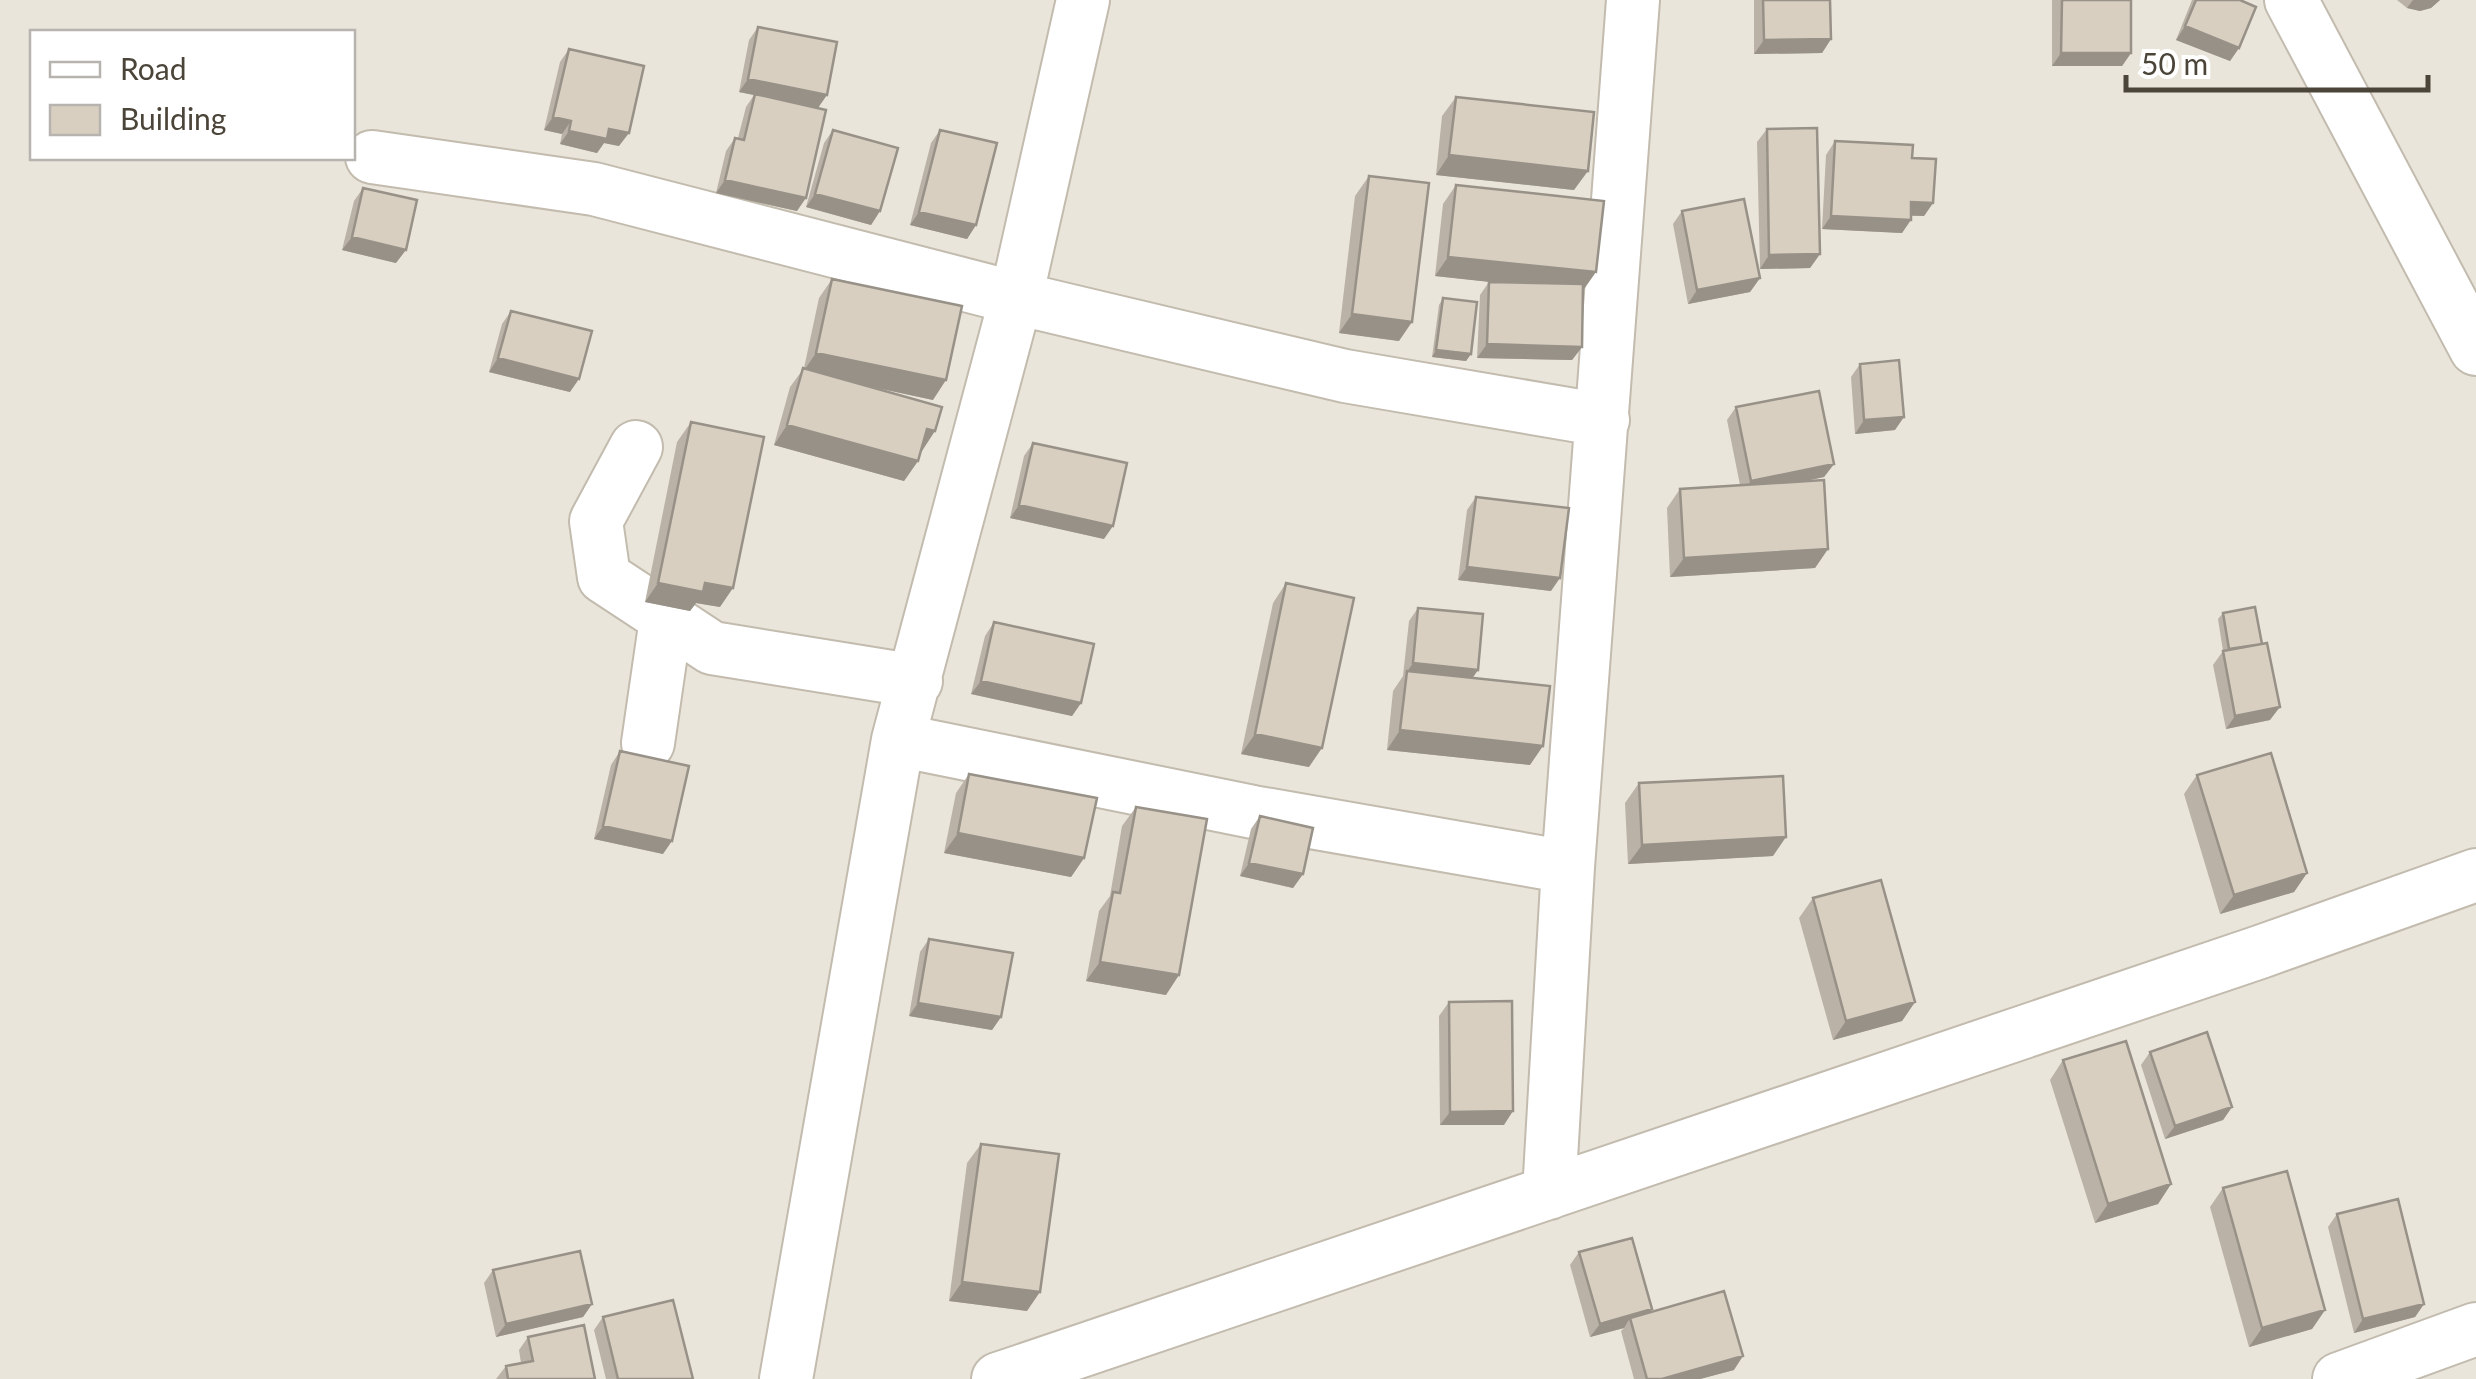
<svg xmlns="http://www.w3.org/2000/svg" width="2476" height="1379" font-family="Lato,sans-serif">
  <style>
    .residential { fill: #eae5da; fill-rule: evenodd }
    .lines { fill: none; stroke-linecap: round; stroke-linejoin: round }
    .minor-casing { stroke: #c2bbae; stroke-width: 56 }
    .minor { stroke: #fff; stroke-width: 52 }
    .wall { fill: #bab2a6 }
    .shaded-wall { fill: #979187 }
    .building { fill: #d8cfc1; stroke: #979187; stroke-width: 2.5 }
  </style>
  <rect width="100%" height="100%" fill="#f6f3ec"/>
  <path class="residential" d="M0 0H2476V1379H0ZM32 32H352V158H32Z"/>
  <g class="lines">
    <defs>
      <path id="minor" d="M2291 0 2476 349
        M372 157 594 189 1016 298 1345 376 1603 420
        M636 447 596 521 604 577 712 648 916 681
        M898 740 1253 812 1568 867
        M648 743 666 619
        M1549 1193 1568 867 1633 0
        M786 1379 898 740 1016 298 1083 0
        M998 1379 2260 952 2476 875
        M2339 1379 2476 1329"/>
    </defs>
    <use href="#minor" class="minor-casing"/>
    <use href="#minor" class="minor"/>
  </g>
  <path class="wall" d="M1754 0H1830L1831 39 1822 53 1754 54Z
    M2052 0H2131V53L2122 66H2052Z
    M2192 0H2240L2239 48 2230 61 2176 40Z
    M2397 0H2440L2431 8 2420 11 2407 8Z
    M758 27 818 108 797 211 716 193 726 151 735 138H738L746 107 754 95 739 92 749 40Z
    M569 49 619 146 604 143 597 153 560 144 562 134 544 130 560 62Z
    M1456 97 1574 190 1436 175 1442 116Z
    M1767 129 1820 254 1810 268 1760 269 1757 142Z
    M833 130 880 211 871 225 806 207 824 143Z
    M940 130 976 225 967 239 910 225 931 143Z
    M1835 141 1912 158 1933 203 1924 216H1911L1902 233 1822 229 1826 155Z
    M1369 176 1399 341 1339 333 1355 196Z
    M1456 185 1583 291 1582 347 1572 360 1477 358 1480 295 1489 282H1493L1435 276 1443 204Z
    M363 188 396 263 342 250 354 201Z
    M1682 211 1760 278 1750 292 1688 304 1673 224Z
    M832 279 933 400 868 386 922 451 921 450 918 461 904 481 774 445 790 387 804 368 819 298Z
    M1443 298 1471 354 1466 361 1432 357 1439 305Z
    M511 311 570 392 489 372 502 324Z
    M1860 364 1895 430 1855 434 1851 377Z
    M1736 407 1834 464 1824 477 1802 482 1828 549 1815 568 1670 577 1667 508 1680 489 1740 485 1727 420Z
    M691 422 720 607 696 603 690 611 645 602 677 442Z
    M1033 443 1104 539 1010 518 1024 456Z
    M1476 497 1551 591 1458 580 1467 510Z
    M1286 583 1309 767 1241 754 1273 603Z
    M1418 608 1478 670 1472 678 1530 765 1387 750 1393 691 1403 676 1409 621Z
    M2223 613 2270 720 2226 729 2213 665 2223 651 2218 619Z
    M994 622 1081 703 1072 716 971 694 985 636Z
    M620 751 663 854 594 839 611 765Z
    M969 774 1084 858 1071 877 944 853 956 793Z
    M2197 775 2307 873 2294 892 2220 914 2184 794Z
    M1639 783 1773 856 1628 864 1625 803Z
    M1136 807 1166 995 1086 981 1099 911 1110 896 1122 826Z
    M1260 816 1303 874 1293 888 1240 876 1251 829Z
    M1813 898 1915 1002 1902 1021 1833 1040 1799 918Z
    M929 939 1001 1017 992 1030 909 1016 920 952Z
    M1449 1002 1504 1125H1440L1439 1016Z
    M2150 1052 2232 1107 2223 1120 2165 1139 2141 1065Z
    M2063 1060 2171 1184 2158 1204 2095 1223 2050 1080Z
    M981 1144 1027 1311 949 1301 967 1163Z
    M2223 1188 2325 1310 2312 1329 2249 1347 2210 1207Z
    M2337 1214 2424 1304 2415 1317 2354 1333 2328 1227Z
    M1579 1252 1652 1309 1650 1312 1734 1370 1700 1379H1634L1621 1331 1624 1328 1590 1337 1570 1265Z
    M493 1270 592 1304 583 1317 496 1337 484 1283Z
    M603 1317 693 1379H606L594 1330Z
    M528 1337 595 1379H496L506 1366 521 1363 519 1350Z"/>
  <path class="shaded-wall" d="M2413 0H2440L2431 8 2420 11 2407 8Z
    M2185 26 2239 48 2230 61 2176 40Z
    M1831 39 1822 53 1754 54 1764 40Z
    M2061 53H2131L2122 66H2052Z
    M748 79 827 95 818 108 739 92Z
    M553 117 571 121 562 134 544 130Z
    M609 129 629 133 619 146 604 143 597 153 560 144 569 131Z
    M1449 155 1588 171 1574 190 1436 175Z
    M725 180 806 198 797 211 716 193Z
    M815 194 880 211 871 225 806 207Z
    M1911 202 1933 203 1924 216 1902 215Z
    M919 212 976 225 967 239 910 225Z
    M1831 216 1911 220 1902 233 1822 229Z
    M352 237 406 250 396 263 342 250Z
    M1820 254 1810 268 1760 269 1769 255Z
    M1448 257 1596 272 1582 292 1435 276Z
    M1760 278 1750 292 1688 304 1697 290Z
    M1352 314 1412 322 1399 341 1339 333Z
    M1487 344 1582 347 1572 360 1477 358Z
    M1436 350 1471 354 1466 361 1432 357Z
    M816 353 946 380 933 400 803 372Z
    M498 358 579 379 570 392 489 372Z
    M1904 417 1895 430 1855 434 1864 420Z
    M787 425 918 461 904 481 774 445Z
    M927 429 935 431 922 451 913 448Z
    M1834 464 1824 477 1741 494 1751 481Z
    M1019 505 1113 526 1104 539 1010 518Z
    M1828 549 1815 568 1670 577 1684 558Z
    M1467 567 1560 578 1551 591 1458 580Z
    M658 583H705L733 588 720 607 696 603 690 611 645 602Z
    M1413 663 1478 670 1469 683 1407 672Z
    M981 681 1081 703 1072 716 971 694Z
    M2280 707 2270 720 2226 729 2235 716Z
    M1400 730 1543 746 1530 765 1387 750Z
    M1255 734 1322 748 1309 767 1241 754Z
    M603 826 672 841 663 854 594 839Z
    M958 833 1084 858 1071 877 944 853Z
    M1786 837 1773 856 1628 864 1642 845Z
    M1249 863 1303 874 1293 888 1240 876Z
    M2307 873 2294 892 2220 914 2234 895Z
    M1100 962 1179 975 1166 995 1086 981Z
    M1915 1002 1902 1021 1833 1040 1846 1021Z
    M918 1003 1001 1017 992 1030 909 1016Z
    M2232 1107 2223 1120 2165 1139 2175 1126Z
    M1513 1111 1504 1125H1440L1450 1112Z
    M2171 1184 2158 1204 2095 1223 2108 1204Z
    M962 1282 1040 1292 1027 1311 949 1301Z
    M592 1304 583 1317 496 1337 506 1324Z
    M2424 1304 2415 1317 2354 1333 2363 1319Z
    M1652 1309 1643 1322 1630 1318 1624 1328 1590 1337 1600 1324Z
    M2325 1310 2312 1329 2249 1347 2262 1328Z
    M1743 1356 1734 1370 1700 1379H1662Z"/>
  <path class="building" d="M1763 0H1830L1831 39 1764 40Z
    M2062 0H2131V53H2061Z
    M2196 0H2240L2256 7 2239 48 2185 26Z
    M758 27 837 42 827 95 748 79Z
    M569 49 644 66 629 133 609 129 607 139 569 131 571 121 553 117Z
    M755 94 826 110 806 198 725 180 735 138 744 140Z
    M1456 97 1594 112 1588 171 1449 155Z
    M1817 128 1820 254 1769 255 1767 129Z
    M833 130 898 148 880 211 815 194Z
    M940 130 997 143 976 225 919 212Z
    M1835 141 1913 145 1912 158 1936 159 1933 203 1911 202V220L1831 216Z
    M1369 176 1429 183 1412 322 1352 314Z
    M1456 185 1604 201 1596 272 1448 257Z
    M363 188 417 200 406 250 352 237Z
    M1744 199 1760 278 1697 290 1682 211Z
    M832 279 962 306 946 380 816 353Z
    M1489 282 1583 284 1582 347 1487 344Z
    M1443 298 1477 302 1471 354 1436 350Z
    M511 311 592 331 579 379 498 358Z
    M1899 360 1904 417 1864 420 1860 364Z
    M803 368 942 407 935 431 927 429 918 461 787 425Z
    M1819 391 1834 464 1751 481 1736 407Z
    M691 422 764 437 733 588 705 583 703 592 658 583Z
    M1033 443 1127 463 1113 526 1019 505Z
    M1824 480 1828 549 1684 558 1680 489Z
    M1476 497 1569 508 1560 578 1467 567Z
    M1286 583 1354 598 1322 748 1255 734Z
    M2255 607 2262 644 2229 649 2223 613Z
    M1418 608 1483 614 1478 670 1413 663Z
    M994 622 1094 644 1081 703 981 681Z
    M2267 643 2280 707 2235 716 2223 651Z
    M1407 671 1550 686 1543 746 1400 730Z
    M620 751 689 766 672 841 603 826Z
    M2271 753 2307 873 2234 895 2197 775Z
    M969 774 1097 798 1084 858 958 833Z
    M1783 776 1786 837 1642 845 1639 783Z
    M1136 807 1207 819 1179 975 1100 962 1113 892 1120 893Z
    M1260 816 1313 828 1303 874 1249 863Z
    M1881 880 1915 1002 1846 1021 1813 898Z
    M929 939 1013 953 1001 1017 918 1003Z
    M1512 1001 1513 1111 1450 1112 1449 1002Z
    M2207 1032 2232 1107 2175 1126 2150 1052Z
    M2126 1041 2171 1184 2108 1204 2063 1060Z
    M981 1144 1059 1154 1040 1292 962 1282Z
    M2287 1171 2325 1310 2262 1328 2223 1188Z
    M2398 1199 2424 1304 2363 1319 2337 1214Z
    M1632 1238 1652 1309 1600 1324 1579 1252Z
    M580 1251 592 1304 506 1324 493 1270Z
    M1724 1291 1743 1356 1662 1379H1647L1630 1318Z
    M673 1300 693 1379H618L603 1317Z
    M584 1325 595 1379H508L506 1366 533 1361 528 1337Z"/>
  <rect x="30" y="30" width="325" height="130" fill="#ffffff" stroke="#b7b4b0" stroke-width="2.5"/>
  <rect x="50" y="62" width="50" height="15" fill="#ffffff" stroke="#b7b4b0" stroke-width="2.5"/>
  <text x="120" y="80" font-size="30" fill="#4b4439">Road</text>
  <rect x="50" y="105" width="50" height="30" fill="#d8cfc1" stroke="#b7b4b0" stroke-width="2.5"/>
  <text x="120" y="130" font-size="30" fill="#4b4439">Building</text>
  <path d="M2126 75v15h302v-15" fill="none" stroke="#4b4439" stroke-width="5"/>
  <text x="2141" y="75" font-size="30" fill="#4b4439" stroke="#ffffff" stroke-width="8" paint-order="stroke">50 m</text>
</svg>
